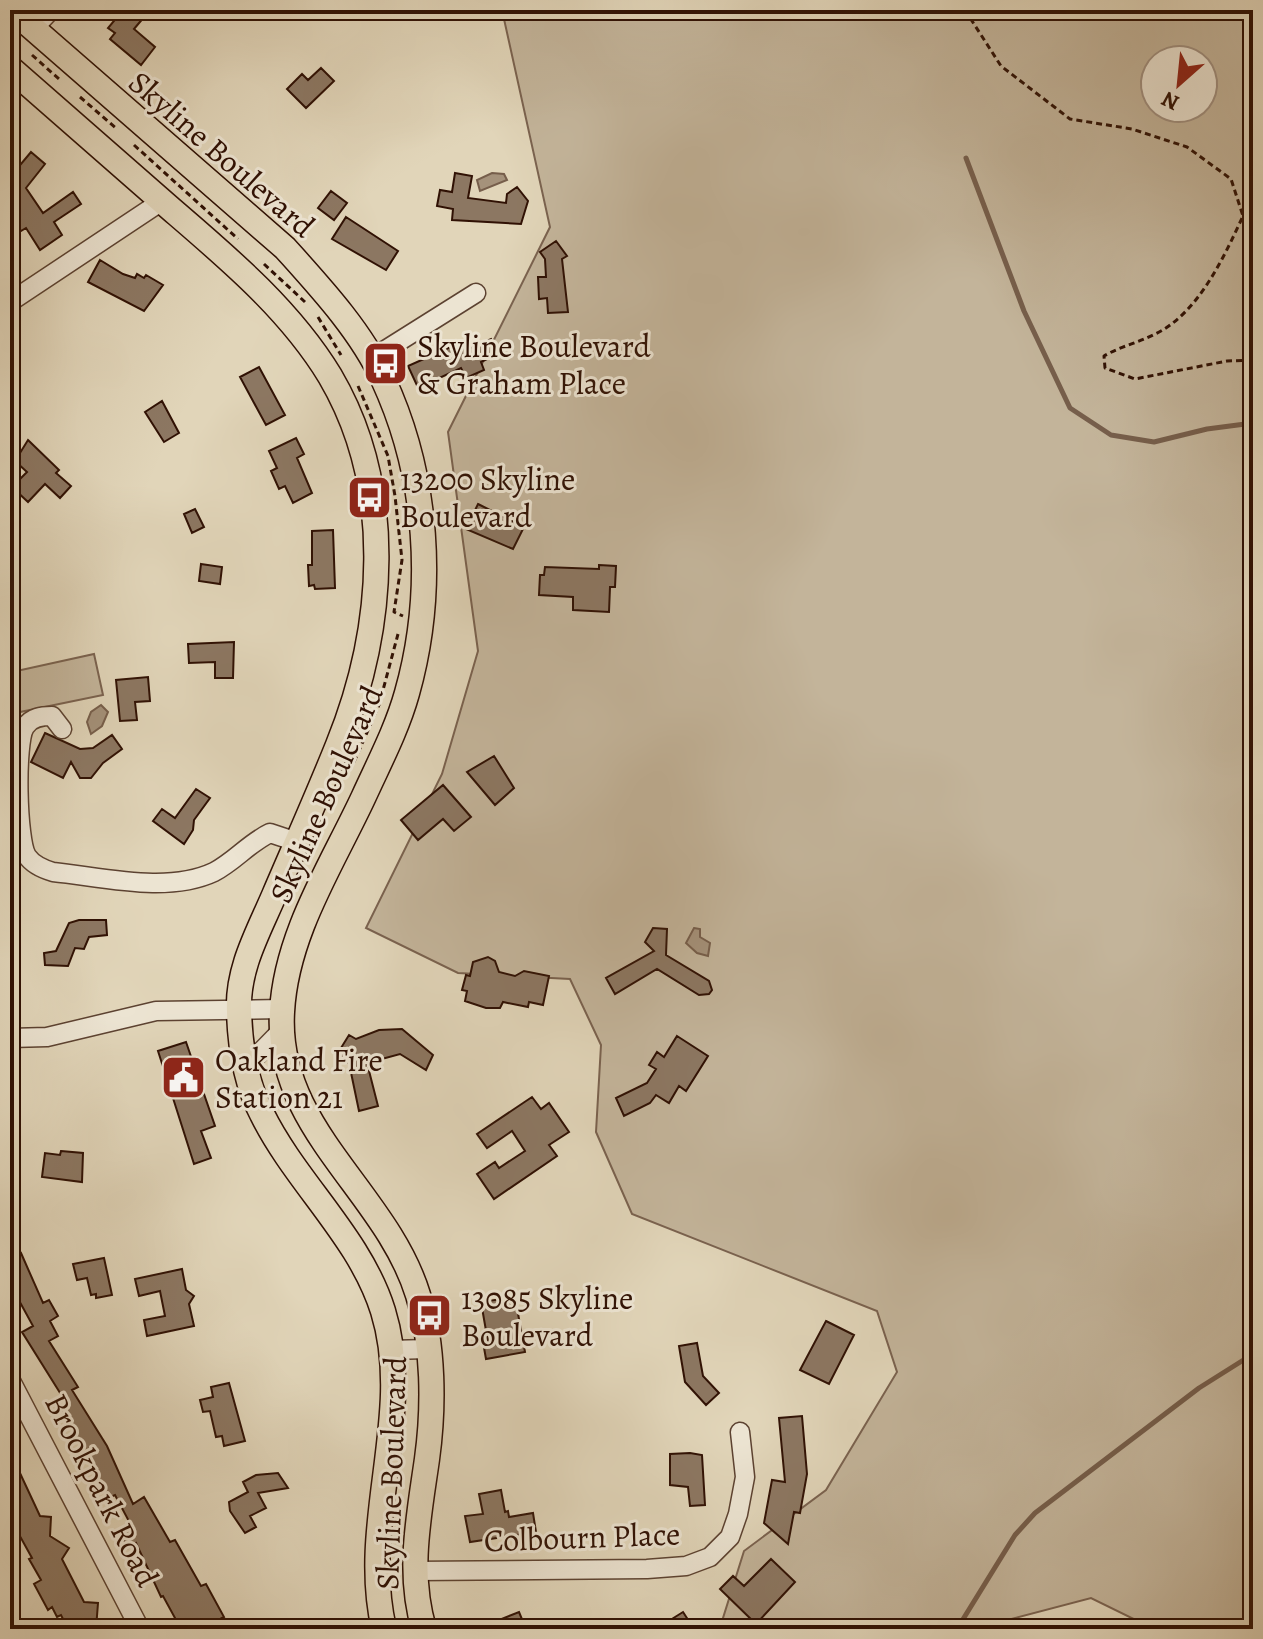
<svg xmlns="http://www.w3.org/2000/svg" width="1263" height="1639" font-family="Alegreya,serif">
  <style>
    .green { fill: #c3b49a; stroke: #7a624f; stroke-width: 2; fill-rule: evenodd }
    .water { fill: #a5927b; stroke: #765e4b; stroke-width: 2 }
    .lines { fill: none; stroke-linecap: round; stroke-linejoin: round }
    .stream { stroke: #765e4b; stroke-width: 5 }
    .building { fill: #8c7762; stroke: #301104; stroke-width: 2 }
    .minor-casing { stroke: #5c4231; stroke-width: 21 }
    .major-casing { stroke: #301104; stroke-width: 27 }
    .path { stroke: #301104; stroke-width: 3; stroke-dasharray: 6 4; stroke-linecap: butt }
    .minor { stroke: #ece4d2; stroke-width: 18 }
    .major { stroke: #e1d5b9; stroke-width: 24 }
    .labels { text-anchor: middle; stroke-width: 6; stroke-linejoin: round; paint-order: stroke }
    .street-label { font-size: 32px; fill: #301104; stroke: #ece4d2 }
    .poi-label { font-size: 32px; fill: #301104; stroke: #ece4d2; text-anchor: start }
  </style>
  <rect width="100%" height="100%" fill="#e1d5b9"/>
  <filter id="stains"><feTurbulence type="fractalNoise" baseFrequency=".0025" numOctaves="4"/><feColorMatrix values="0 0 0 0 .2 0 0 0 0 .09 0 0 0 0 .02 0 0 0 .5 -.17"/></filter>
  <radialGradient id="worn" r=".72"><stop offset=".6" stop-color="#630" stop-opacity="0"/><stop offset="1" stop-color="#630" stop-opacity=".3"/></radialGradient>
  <path class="green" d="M502 10H1253V1629H1154L1091 1598 973 1629H727L723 1618 744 1551 826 1490 897 1372 877 1311 632 1214 596 1132 601 1045 570 979 458 973 366 928 442 774 478 651 448 432 550 227ZM1155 60H1203V108H1155Z
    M94 654 103 695 20 712 12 672Z"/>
  <path class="water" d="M492 173 504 174 507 180 480 191 477 180Z
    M101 705 108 712 102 726 91 734 87 722 91 712Z
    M694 928 700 929V937L710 943 708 956 697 953 686 943Z"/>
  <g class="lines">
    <path class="stream" d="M966 158 1024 311 1070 408 1111 435 1154 442 1207 429 1253 423
      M957 1629 1015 1535 1035 1513 1199 1388 1253 1354"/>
  </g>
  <path class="building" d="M123 10H150L134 29 155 47 141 65 110 39 115 33 108 28Z
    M321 68 334 81 306 108 287 89 302 74 308 80Z
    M31 152 45 164 26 188 43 213 73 192 81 204 54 222 62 235 40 250 26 228 21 231 11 217 16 214 10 206V177Z
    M455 173 472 176 468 198 506 203 507 194 517 187 528 201 521 224 452 220 453 209 437 206 440 190 452 192Z
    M331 191 347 203 334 220 318 208Z
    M346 217 398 251 386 270 332 239Z
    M556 241 567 256 562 259 568 312 548 313 547 298 539 299 538 277H546L545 259 540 252Z
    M100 260 123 274 135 278 137 274 144 278 146 275 163 285 144 311 88 282Z
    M491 339 497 354 481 362 484 370 466 378 461 368 437 379 439 383 420 392 408 366 462 342 470 348Z
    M259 367 285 415 266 425 240 377Z
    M162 401 179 433 164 442 145 412Z
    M296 438 304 454 297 458 312 493 293 503 285 486 279 489 271 471 277 468 269 451Z
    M28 440 59 470 56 473 71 486 60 498 45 484 28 502 12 487 27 472 15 461Z
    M478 504 524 527 513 549 466 529Z
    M195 509 204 527 192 533 184 514Z
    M333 530 335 588 315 589 314 585 309 586 308 565H312V531Z
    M201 564 222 567 220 584 199 581Z
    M599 565 616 566 615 587H610L609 612 573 610V597L539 595 540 575H544L545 567 599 569Z
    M234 642 233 678H215V662L189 663 188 644Z
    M148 677 150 701 135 702 137 720 120 721 116 680Z
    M45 733 80 749 93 748 112 735 122 749 103 763 91 778H80L71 762 63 778 31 762Z
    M494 756 514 788 495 805 467 772Z
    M443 785 471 817 454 831 443 819 418 840 401 820Z
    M196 789 210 798 194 820 193 830 184 844 153 821 162 809 175 818Z
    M79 920H106L107 935 89 937 84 949 75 948 68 966 45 965 44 953 56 951 69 923Z
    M653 928 667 929 666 955 709 981 712 990 709 994 699 995 657 969 615 994 606 978 654 951 645 942Z
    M488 957 495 961 499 972 515 976 524 971 549 976 543 1005 529 1002 528 1007 503 1002 500 1008H486L465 1001 467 991 462 990 466 975 470 976 473 962Z
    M402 1029 433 1055 426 1070 400 1054 367 1063 378 1106 359 1111 349 1063 336 1056 349 1035 356 1039 379 1030Z
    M677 1036 708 1056 686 1091 679 1086 669 1103 656 1095 650 1103 624 1116 616 1098 647 1083 656 1069 649 1065 657 1052 664 1057Z
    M186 1042 215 1126 201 1131 211 1158 194 1164 158 1051Z
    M532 1097 541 1109 549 1103 569 1132 549 1145 557 1156 494 1199 477 1174 495 1162 499 1168 525 1151 512 1131 487 1148 477 1134Z
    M61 1151 83 1153 82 1182 42 1177 45 1153 60 1155Z
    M21 1253 43 1303 49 1300 58 1316 50 1321 58 1336 49 1341 78 1387 72 1390 107 1446 133 1504 144 1497 170 1542 175 1540 201 1586 206 1584 224 1617 201 1629H181L163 1596 161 1597 136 1543 128 1548 119 1532 131 1525 115 1495 108 1498 61 1407 67 1404 22 1332 33 1326 16 1295 10 1299V1259Z
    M104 1258 112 1295 96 1298V1294L91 1295 87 1278 77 1280 73 1264Z
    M182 1269 186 1290 194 1296 189 1304 194 1326 147 1336 144 1320 165 1316 160 1291 139 1296 135 1279Z
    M515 1297 525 1352 486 1359 483 1342H488L481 1302Z
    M826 1321 854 1335 829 1384 800 1370Z
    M697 1343 703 1376 719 1393 706 1405 685 1382 679 1346Z
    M229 1383 245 1441 224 1446 222 1436 216 1437 210 1411 203 1412 200 1400 213 1397 211 1387Z
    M802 1416 807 1474 800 1513 794 1512 788 1544 764 1523 772 1480 785 1482 779 1418Z
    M690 1453 702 1455 705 1505 690 1506 688 1487 670 1485V1454Z
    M19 1471 40 1516 51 1517 50 1536 69 1548 62 1559 84 1602 98 1603 96 1629H68L61 1615 57 1617 52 1607 48 1610 34 1584 41 1580 29 1559 32 1558 16 1529 10 1532V1476Z
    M278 1473 288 1488 258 1493 266 1508 250 1516 256 1527 245 1533 230 1511 229 1502 248 1492 243 1482 256 1475Z
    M501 1490 505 1512 508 1511 509 1517 533 1513 536 1532 470 1542 465 1516 483 1514 479 1494Z
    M771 1559 795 1582 756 1624 720 1589 733 1576 744 1586Z
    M519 1612 526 1629H480L479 1628Z
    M683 1612 694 1629H656Z"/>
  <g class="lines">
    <defs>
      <path id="minor" d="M32 30 51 10
        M10 302 162 201
        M371 359 476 293
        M62 729 52 716C42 716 31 717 25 727 15 742 17 841 27 856 33 865 43 869 53 872 103 877 167 894 214 872 235 861 249 843 270 833L297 842
        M10 1038 47 1037 156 1011 282 1009
        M245 1068 282 1030
        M390 1350 428 1349
        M10 1379 140 1629
        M415 1571 647 1569 686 1566 710 1557 730 1537 738 1514 745 1477 740 1432"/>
      <path id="major" d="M12 10 285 248C320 287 361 331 383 379 428 476 436 590 407 693 397 729 379 763 364 796 332 865 286 934 282 1012 275 1129 386 1191 418 1295 434 1345 434 1408 427 1459 419 1516 407 1572 424 1629
        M10 68C64 115 117 162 171 209 228 258 290 310 330 376 396 488 385 629 338 745 318 795 296 844 275 893 259 931 237 968 239 1011 240 1045 246 1084 262 1114 296 1183 360 1237 383 1311 415 1414 359 1522 384 1629"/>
    </defs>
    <use href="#minor" class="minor-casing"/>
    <use href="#major" class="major-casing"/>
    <path class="path" d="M965 10 1001 66 1070 119 1132 129 1187 147 1231 179 1243 216C1224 257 1198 314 1155 334 1138 343 1121 346 1104 356L1105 368 1135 379 1227 361 1253 360
      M32 55 59 79
      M80 97 117 129
      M134 145 238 239
      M264 264 305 302
      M318 317 341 355
      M358 386 388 456 395 496 402 560 394 612 403 616
      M354 762 379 705 398 634"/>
    <use href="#minor" class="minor"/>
    <use href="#major" class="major"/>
  </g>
  <defs>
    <symbol id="bus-square" viewBox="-11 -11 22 22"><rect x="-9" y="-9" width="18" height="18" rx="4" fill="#8f2418" stroke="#ece4d2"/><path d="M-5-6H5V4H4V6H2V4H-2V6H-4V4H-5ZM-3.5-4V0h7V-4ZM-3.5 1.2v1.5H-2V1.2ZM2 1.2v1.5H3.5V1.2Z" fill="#fff"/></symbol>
    <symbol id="civic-square" viewBox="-11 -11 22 22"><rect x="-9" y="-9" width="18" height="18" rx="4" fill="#8f2418" stroke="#ece4d2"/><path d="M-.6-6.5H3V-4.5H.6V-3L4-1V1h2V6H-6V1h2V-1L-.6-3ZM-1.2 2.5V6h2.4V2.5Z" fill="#fff"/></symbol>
  </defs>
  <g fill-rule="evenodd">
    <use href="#bus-square" x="360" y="338" width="51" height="51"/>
    <use href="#bus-square" x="344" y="472" width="51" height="51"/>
    <use href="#civic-square" x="158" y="1052" width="51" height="51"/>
    <use href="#bus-square" x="404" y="1290" width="51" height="51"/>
  </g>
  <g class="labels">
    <g class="street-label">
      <text transform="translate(222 154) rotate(41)" y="11">Skyline Boulevard</text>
      <text transform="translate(326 794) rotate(-66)" y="11">Skyline Boulevard</text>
      <text transform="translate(391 1473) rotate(-88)" y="11">Skyline Boulevard</text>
      <text transform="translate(102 1490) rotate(63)" y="11">Brookpark Road</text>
      <text transform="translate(582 1537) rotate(-2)" y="11">Colbourn Place</text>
    </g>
    <g class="poi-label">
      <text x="417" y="357">Skyline Boulevard<tspan x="417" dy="37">&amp; Graham Place</tspan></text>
      <text x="400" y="490">13200 Skyline<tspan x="400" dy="37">Boulevard</tspan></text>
      <text x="215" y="1071">Oakland Fire<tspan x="215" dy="37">Station 21</tspan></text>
      <text x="461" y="1309">13085 Skyline<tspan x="461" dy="37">Boulevard</tspan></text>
    </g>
  </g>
  <rect width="1263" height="1639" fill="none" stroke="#e1d5b9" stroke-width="40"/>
  <rect x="12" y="12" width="1239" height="1615" fill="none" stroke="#301104" stroke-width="4"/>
  <rect x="20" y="20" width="1223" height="1599" fill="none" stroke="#301104" stroke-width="2"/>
  <g transform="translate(1179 84) rotate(207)"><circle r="38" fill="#ece4d2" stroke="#a19080" stroke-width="2"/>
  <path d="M0-6L14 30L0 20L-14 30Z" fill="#8f2418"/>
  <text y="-12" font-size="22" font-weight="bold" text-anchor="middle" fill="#301104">N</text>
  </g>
  <rect width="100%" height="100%" filter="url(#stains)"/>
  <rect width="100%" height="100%" fill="url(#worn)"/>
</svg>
